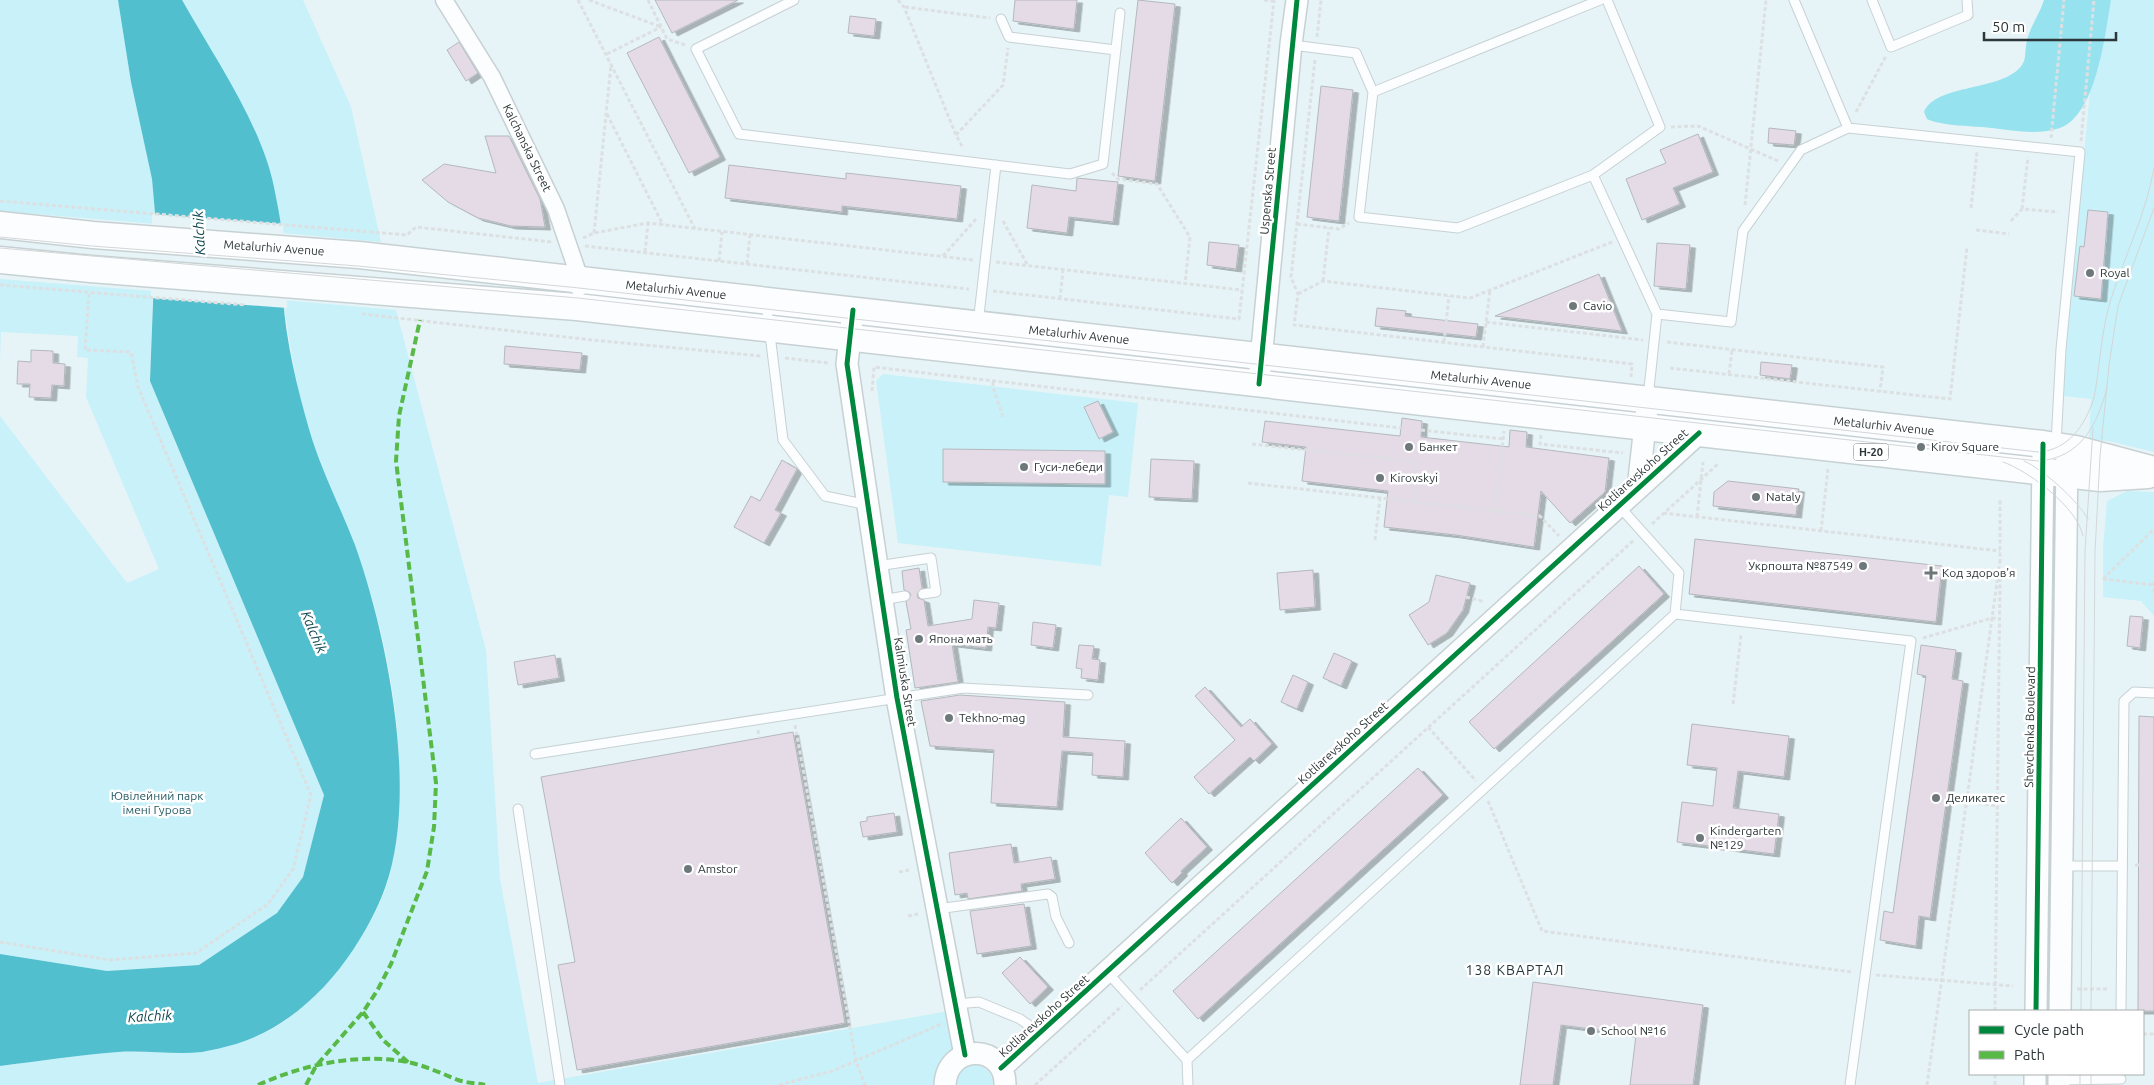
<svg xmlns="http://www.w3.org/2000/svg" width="2154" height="1085" font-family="Ubuntu,sans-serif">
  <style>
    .green { fill: #c8f1f9 }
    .forest { fill: #96e2ef }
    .water { fill: #51bfce }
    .pier { fill: #e6f4f7 }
    .building { fill: #e4dbe7; stroke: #b4b8bc; filter: url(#shadow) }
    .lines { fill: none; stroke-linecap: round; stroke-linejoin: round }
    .service-casing { stroke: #c7d1d3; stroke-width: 11 }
    .minor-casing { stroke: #c7d1d3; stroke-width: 19 }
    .tertiary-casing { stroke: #c7d1d3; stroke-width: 24 }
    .primary-casing { stroke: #c7d1d3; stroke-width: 29 }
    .path { stroke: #dde0e2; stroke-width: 3; stroke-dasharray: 4 2.5; stroke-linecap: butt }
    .service { stroke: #fbfdfe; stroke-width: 9 }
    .minor { stroke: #fbfdfe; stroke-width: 16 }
    .tertiary { stroke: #fbfdfe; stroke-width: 21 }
    .primary { stroke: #fbfdfe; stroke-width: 26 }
    .tram { stroke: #d3d7d8; stroke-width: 1 }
    .quiet { stroke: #58b947; stroke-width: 4; stroke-dasharray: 8 4; stroke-linecap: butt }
    .cycleway-casing { stroke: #fff; stroke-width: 8 }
    .cycleway { stroke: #00873e; stroke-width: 5 }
    .poi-dot { fill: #6e787b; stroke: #fff; stroke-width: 2 }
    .labels { text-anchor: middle; stroke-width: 5; stroke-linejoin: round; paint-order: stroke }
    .shield { fill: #fff; stroke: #6c7274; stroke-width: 1 }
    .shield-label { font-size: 11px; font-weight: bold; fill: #2d3638 }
    .street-label { font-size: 12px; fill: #2d3638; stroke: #fff }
    .poi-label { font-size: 12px; fill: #2d3638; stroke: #fff; text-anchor: start }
    .park-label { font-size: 12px; fill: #265c64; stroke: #fff }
    .water-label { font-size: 14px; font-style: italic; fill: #0f4851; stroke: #fff }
    .neighbourhood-label { font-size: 14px; letter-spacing: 1px; fill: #1f3336; stroke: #fff }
  </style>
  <defs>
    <filter id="shadow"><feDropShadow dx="5.5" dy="3" stdDeviation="0" flood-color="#0004"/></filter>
  </defs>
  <rect width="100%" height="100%" fill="#e6f4f7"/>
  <path class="green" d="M0 0H118L131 82 152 179 156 224 0 211Z
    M182 0H303L351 107 381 242 282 233 273 183Z
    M2111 0H2154V452L2109 441 2089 439 2091 399 2063 396 2065 357 2090 91 2099 66Z
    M0 279 153 291 150 381 324 794 303 877 277 913 199 965 107 971 0 954V416L127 583 159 569 86 397 88 358 77 357 78 336 1 332 0 361Z
    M283 300 396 310 486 650 500 879 538 1083 949 1011 956 1047C942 1056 935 1068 935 1085H0V1066C39 1061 78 1055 117 1052 145 1050 176 1055 203 1051 222 1049 241 1042 259 1035 295 1021 332 981 353 950 366 929 380 907 387 883 415 777 392 648 355 546 341 508 322 471 309 432 296 389 290 344 283 300Z
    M883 374 1138 403 1128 497 1109 495 1101 566 898 543 876 381Z
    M2127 491 2154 492V616L2141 601 2103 597V549L2107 501Z
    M2050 529H2058L2052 1011H2044Z
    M973 1065C986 1065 993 1073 993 1085H957C957 1074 963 1067 973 1065Z"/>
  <path class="forest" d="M2044 0H2111C2105 34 2097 114 2060 128 2040 135 2013 131 1992 128 1976 126 1940 126 1927 119L1924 112C1936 83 2003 92 2022 65 2026 59 2025 53 2026 46 2028 29 2039 16 2044 0Z"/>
  <path class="water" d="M118 0H182C214 57 261 124 274 187 277 203 281 220 282 236 284 256 282 278 283 298 286 342 297 387 309 429 320 468 340 506 355 545 388 638 419 794 385 888 377 910 366 930 353 950 325 992 285 1029 236 1044 225 1047 213 1050 202 1052 174 1055 146 1050 118 1052 79 1055 39 1061 0 1066V954L107 971 199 965 277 913 303 877 324 795 150 381 156 224 152 179 131 82Z"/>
  <path class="pier" d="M152 214 283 224 287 308 151 298Z"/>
  <path class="building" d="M655 0H738L672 33Z
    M1015 0H1077L1074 29 1013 21Z
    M1138 0 1175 4 1155 181 1118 176Z
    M850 16 876 19 874 36 848 33Z
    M659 37 720 157 689 173 627 53Z
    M459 42 478 73 466 81 447 50Z
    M1321 86 1353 90 1339 221 1307 217Z
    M1769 128 1796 131 1794 145 1768 143Z
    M1698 134 1713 172 1673 188 1680 204 1642 220 1626 179 1666 163 1660 150Z
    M485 136H509L540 199 545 227 511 226 478 218 448 202 422 180 444 164 496 173Z
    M729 165 846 179V173L961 186 957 219 842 206V212L725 198Z
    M1077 178 1118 182 1113 222 1069 217 1067 233 1027 228 1032 185 1076 191Z
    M2088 210 2108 212 2101 299 2074 296 2080 246 2084 247Z
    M1209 242 1239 245 1236 269 1207 265Z
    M1657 243 1690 245 1686 289 1654 286Z
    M1599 274 1622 331 1495 316Z
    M1377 308 1406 311 1405 316 1478 324 1476 337 1375 326Z
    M505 346 582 353 580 370 504 364Z
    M31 350 53 351V363L65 364 64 386 52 385 51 398 29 397 30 384H17L18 361 31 362Z
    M1761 362 1792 365 1790 379 1760 375Z
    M1098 401 1113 432 1099 439 1084 407Z
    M1402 418 1422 421 1421 437 1509 447 1510 430 1527 432 1526 447 1609 458 1605 492 1570 523 1541 491 1534 547 1456 535 1384 527 1388 491 1302 481 1306 447 1262 442 1265 421 1400 436Z
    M943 449 1105 451V484L943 482Z
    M1151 459 1194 461 1192 499 1149 497Z
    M782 460 797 469 775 510 781 513 764 543 734 527 751 496 760 501Z
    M1728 481 1799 489 1796 515 1713 506 1714 492Z
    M1695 539 1942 566 1936 622 1689 594Z
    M1639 566 1664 594 1494 749 1469 722Z
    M919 568 922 588 917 594 918 598 924 600 928 626 972 619 974 600 999 603 996 628 988 627 986 648 952 644 958 682 915 688 906 630 911 629 906 602 911 595 909 592 904 590 902 571Z
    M1313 570 1315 607 1280 610 1277 573Z
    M1436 575 1470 583 1463 610 1447 633 1428 645 1409 615 1429 602Z
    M2130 616 2143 617 2140 648 2127 646Z
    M1033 622 1056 625 1053 648 1031 645Z
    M1079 645 1094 646 1092 659 1100 660 1098 680 1081 678 1082 669 1076 668Z
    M1921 645 1956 650 1952 679 1963 681 1930 918 1919 916 1916 946 1880 940 1884 911 1893 913 1914 764 1926 676 1917 674Z
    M1334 653 1352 661 1341 686 1323 678Z
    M555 655 559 678 518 685 514 662Z
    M1293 675 1308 682 1297 709 1281 702Z
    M1205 687 1241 727 1250 719 1272 744 1254 761 1250 757 1209 794 1194 777 1235 740 1195 696Z
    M960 695 1065 702 1063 737 1125 741 1123 777 1092 775 1093 753 1062 751 1057 807 991 803 994 750 930 746 921 701Z
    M2139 716 2154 717V1011H2138Z
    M1692 724 1789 736 1784 777 1738 771 1733 808 1779 814 1774 854 1677 842 1682 802 1713 806 1717 768 1687 765Z
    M793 732 845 1023 577 1070 558 965 575 962 541 777Z
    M1418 768 1443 795 1198 1019 1173 991Z
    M894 813 897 832 863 837 860 822 867 821V817Z
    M1181 818 1207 847 1181 871 1182 873 1172 883 1145 853Z
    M1011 844 1014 863 1051 857 1055 879 1021 884 1022 891 968 899 967 893 955 895 949 853Z
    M1024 904 1031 946 977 954 970 911Z
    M1020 957 1048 987 1030 1004 1002 973Z
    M1533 982 1703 1005 1693 1085H1630L1636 1035 1561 1025 1553 1085H1520Z"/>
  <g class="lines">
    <defs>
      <path id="service" d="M794 0 696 49 739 134 1070 174 1103 164 1120 13
        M1794 0 1848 128
        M1872 0 1891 47 1968 15 1967 0
        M1001 19 1009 37 1116 50
        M1292 45 1356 53 1373 92 1359 217 1458 228 1593 175 1660 127 1607 0
        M1373 92 1600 0
        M1593 175 1657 314 1648 398
        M766 302 783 440 825 496 868 505
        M1657 314 1731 322 1743 231 1801 150 1848 128 2080 152 2061 349 2056 444
        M978 324 996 165
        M877 566 931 558 936 592 923 594
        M882 600 905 596
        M1675 614 1911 641 1850 1085
        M535 754 963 688 1088 695
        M518 809 560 1085
        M2063 866H2122
        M937 909 1048 894 1052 897 1056 917 1069 943
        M1107 972 1187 1060 1188 1085
        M956 1004 979 1002 1020 1019 1040 1033
        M2121 1011 2124 701 2134 692 2154 693
        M1187 1060 1675 614 1679 573 1619 506
        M2059 1080 2121 1079"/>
      <path id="minor" d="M444 0 492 77 556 209 580 279 579 288"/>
      <path id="tertiary" d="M853 310 847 364 882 600 897 698 965 1055
        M1260 370 1291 44 1297 0
        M1638 488 1648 399
        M2036 1011 2043 457
        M2060 1011 2067 459
        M1001 1068 1699 433
        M945 1085C947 1042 1006 1044 1005 1085
        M2035 1085V1074
        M2059 1085V1074"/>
      <path id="primary" d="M0 225 93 235 359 255 2043 444 2076 449 2154 470
        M0 260 91 269 577 307 2100 478 2148 475"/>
    </defs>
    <use href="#service" class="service-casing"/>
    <use href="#minor" class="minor-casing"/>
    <use href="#tertiary" class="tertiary-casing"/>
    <use href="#primary" class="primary-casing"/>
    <path class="path" d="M578 0 695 229
      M589 0 661 27
      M648 0 667 39 685 45
      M898 0 904 7 956 135 963 148
      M1264 0 1274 1
      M905 7 990 18
      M1317 37 1321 0
      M607 54 661 27
      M1315 60 1291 277 1298 294 1294 325 1632 364 1631 377
      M1856 112 1886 56
      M607 114 663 225
      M1671 127 1698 126 1778 161
      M956 135 1003 85 1008 48
      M2051 138 2064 0
      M2081 141 2094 0
      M1112 173 1118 179 1157 184 1190 237 1185 284
      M0 201 407 235 416 227 552 242
      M1745 205 1766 0
      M1971 208 1977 152
      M2022 209 2028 157
      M1003 221 1028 266
      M2011 221 2022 209 2058 212
      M1297 224 1339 229 1349 223
      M1976 230 2009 234
      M594 233 611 65
      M583 238 594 233 648 223 973 260
      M585 246 969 289
      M645 252 648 223
      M943 256 977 218
      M719 261 722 232
      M996 262 1242 290
      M747 264 750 235
      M1323 281 1329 228
      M0 285 246 305
      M993 291 1239 319 1274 0
      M1298 294 1323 281 1470 298 1612 242
      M1060 299 1063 270
      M362 314 592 340 761 356
      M1486 322 1643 340
      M1444 342 1449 296
      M1667 342 1883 367 1880 391
      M1483 347 1490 290
      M785 358 828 363
      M1670 368 1950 399 1967 247
      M1729 374 1732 350
      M993 382V387L1003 417
      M872 391 874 367 1401 428
      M1421 430 1503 439
      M1541 435 1540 444 1623 453
      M1252 444 1417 462 1413 501
      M1248 483 1540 516 1559 536
      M1495 511 1504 431
      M1663 513 2000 551
      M1697 517 1703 462
      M1652 524 1718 464
      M1821 531 1828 469
      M1375 540 1380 498
      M2000 563V498
      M2103 579 2154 529
      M2103 579 2154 585
      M2154 582V596
      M1466 597 1485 602
      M1923 638 1992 618 1999 619
      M1733 704 1741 635
      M795 725 856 1061 865 1085
      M1428 727 1476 781
      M758 730 759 738
      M1946 799 1997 806
      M1488 801 1542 931 1852 972
      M2135 865H2154
      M899 872 909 870
      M908 916 918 914
      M0 942 110 960 196 953 268 904 293 869 311 795 138 387 131 352 85 350 89 293
      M1876 975 2013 986
      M2077 989H2109
      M1140 990 1634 540
      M1995 1011 2000 574
      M2143 1034H2154
      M779 1085 832 1071 939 1025V1023
      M1035 1085 1122 1006
      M1927 1085 2000 561
      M1995 1085V1074"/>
    <use href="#service" class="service"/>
    <use href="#minor" class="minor"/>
    <use href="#tertiary" class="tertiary"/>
    <use href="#primary" class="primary"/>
    <path class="tram" d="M0 237 92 246 358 266 579 288 2038 452C2069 450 2085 425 2094 398 2100 366 2101 331 2111 299 2125 255 2146 214 2154 168
      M0 248 578 298 2038 461C2081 458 2097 425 2107 388
      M2024 461C2043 469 2078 501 2088 519
      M2003 462C2029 471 2078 508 2083 536
      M2081 1011 2085 551 2093 428
      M2091 1011 2095 552 2100 456 2109 365 2118 306 2154 208
      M2080 1085V1074
      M2091 1085V1074"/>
    <path class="quiet" d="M363 1012 383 1040 409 1063
      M258 1085C304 1064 361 1052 412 1063 428 1067 443 1074 458 1080 467 1083 476 1083 485 1085
      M306 1085 316 1066 363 1012 377 991 391 964 427 871 434 827 436 783 396 461 399 416 420 320"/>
    <defs>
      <path id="cycleway" d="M853 310 847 364 882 600 897 698 965 1055
        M1259 384 1297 0
        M2036 1011 2043 444
        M1001 1068 1699 433"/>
    </defs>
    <use href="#cycleway" class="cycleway-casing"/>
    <use href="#cycleway" class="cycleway"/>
  </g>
  <g class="poi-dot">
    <circle cx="2090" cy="273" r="5"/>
    <circle cx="1573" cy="306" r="5"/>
    <circle cx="1409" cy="447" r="5"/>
    <circle cx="1921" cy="447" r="5"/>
    <circle cx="1024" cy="467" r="5"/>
    <circle cx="1380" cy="478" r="5"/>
    <circle cx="1756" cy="497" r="5"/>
    <circle cx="1863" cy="566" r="5"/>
    <path d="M1928.5 565.5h5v5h5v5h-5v5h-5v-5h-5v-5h5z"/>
    <circle cx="919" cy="639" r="5"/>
    <circle cx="949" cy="718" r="5"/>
    <circle cx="1936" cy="798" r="5"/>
    <circle cx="1700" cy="838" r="5"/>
    <circle cx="688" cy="869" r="5"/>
    <circle cx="1591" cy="1031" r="5"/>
  </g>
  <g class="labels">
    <rect class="shield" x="1853.5" y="443.5" width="35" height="17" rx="4"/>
    <g class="shield-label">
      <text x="1871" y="456">Н-20</text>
    </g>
    <g class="street-label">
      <text transform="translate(527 148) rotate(64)" y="4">Kalchanska Street</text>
      <text transform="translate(1268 191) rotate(-85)" y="4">Uspenska Street</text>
      <text transform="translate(274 248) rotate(4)" y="4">Metalurhiv Avenue</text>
      <text transform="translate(676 290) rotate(6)" y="4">Metalurhiv Avenue</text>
      <text transform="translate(1079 335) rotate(6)" y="4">Metalurhiv Avenue</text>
      <text transform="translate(1481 380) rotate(6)" y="4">Metalurhiv Avenue</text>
      <text transform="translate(1884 426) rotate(6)" y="4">Metalurhiv Avenue</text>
      <text transform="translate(1643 470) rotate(-42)" y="4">Kotliarevskoho Street</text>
      <text transform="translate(905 682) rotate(81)" y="4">Kalmiuska Street</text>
      <text transform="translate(2030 727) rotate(-89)" y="4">Shevchenka Boulevard</text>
      <text transform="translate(1343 743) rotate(-42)" y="4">Kotliarevskoho Street</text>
      <text transform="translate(1044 1016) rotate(-42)" y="4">Kotliarevskoho Street</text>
    </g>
    <g class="poi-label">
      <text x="2100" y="277">Royal</text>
      <text x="1583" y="310">Cavio</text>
      <text x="1419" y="451">Банкет</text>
      <text x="1931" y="451">Kirov Square</text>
      <text x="1034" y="471">Гуси-лебеди</text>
      <text x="1390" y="482">Kirovskyi</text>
      <text x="1766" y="501">Nataly</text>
      <text x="1853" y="570" text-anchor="end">Укрпошта №87549</text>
      <text x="1942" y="577">Код здоров'я</text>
      <text x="929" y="643">Япона мать</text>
      <text x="959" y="722">Tekhno-mag</text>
      <text x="1946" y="802">Деликатес</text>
      <text x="1710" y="835">Kindergarten<tspan x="1710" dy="14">№129</tspan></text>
      <text x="698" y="873">Amstor</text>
      <text x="1601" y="1035">School №16</text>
    </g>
    <g class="park-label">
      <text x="157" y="800">Ювілейний парк<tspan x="157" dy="14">імені Гурова</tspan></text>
    </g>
    <g class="water-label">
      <text transform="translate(199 233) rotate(-93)" y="5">Kalchik</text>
      <text transform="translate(314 632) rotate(67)" y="5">Kalchik</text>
      <text transform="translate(150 1016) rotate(-3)" y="5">Kalchik</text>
    </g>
    <g class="neighbourhood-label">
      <text x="1515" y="975">138 КВАРТАЛ</text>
    </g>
  </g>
  <rect x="1969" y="1010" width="175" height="65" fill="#ffffff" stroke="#abafaf"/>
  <rect x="1979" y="1026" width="25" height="8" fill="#00873e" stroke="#abafaf"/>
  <text x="2014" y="1035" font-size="15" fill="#2d3638">Cycle path</text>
  <rect x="1979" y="1051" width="25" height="8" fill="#58b947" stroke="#abafaf"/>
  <text x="2014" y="1060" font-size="15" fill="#2d3638">Path</text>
  <path d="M1984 32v8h132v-8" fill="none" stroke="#2d3638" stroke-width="2.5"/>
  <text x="1992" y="32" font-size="15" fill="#2d3638" stroke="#ffffff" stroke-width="4" paint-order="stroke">50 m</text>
</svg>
